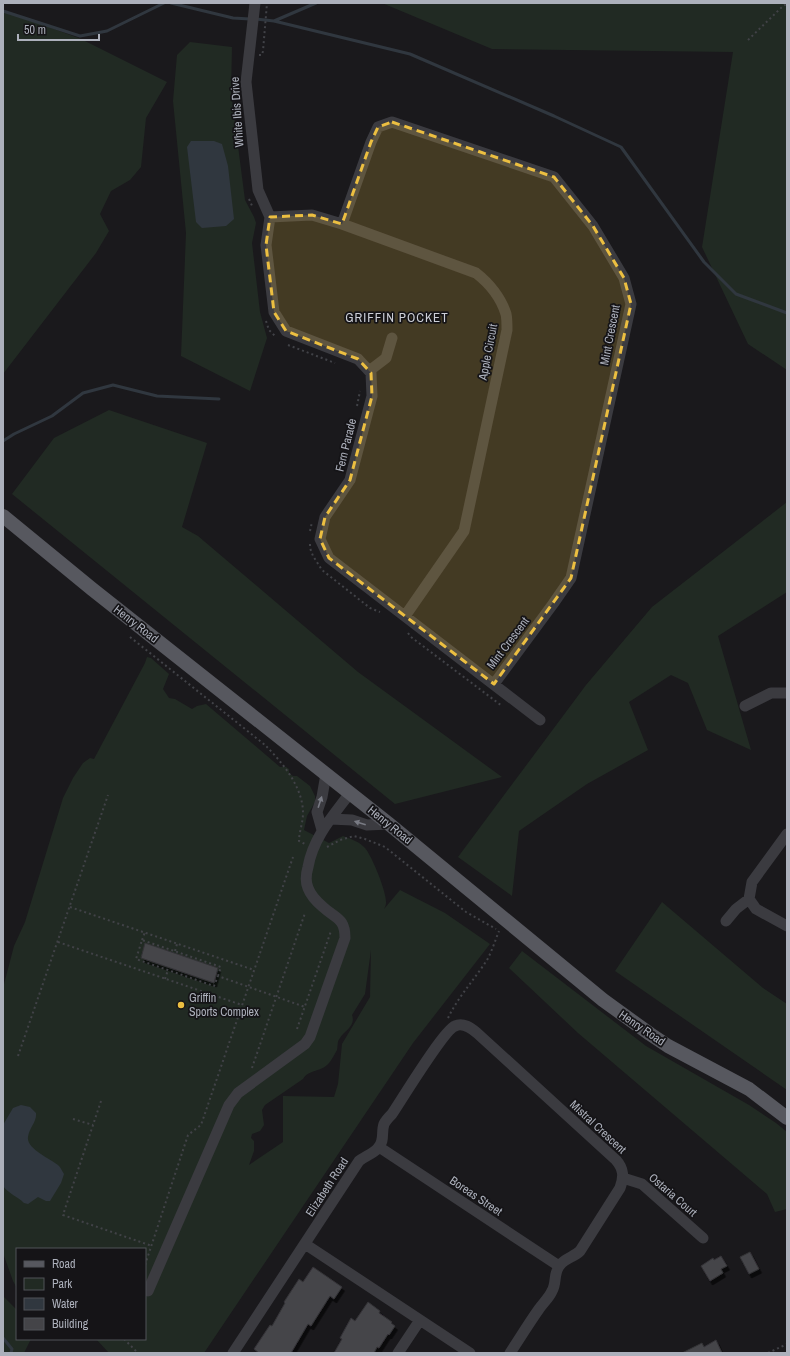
<svg xmlns="http://www.w3.org/2000/svg" width="790" height="1356" font-family="'Archivo Narrow',sans-serif">
  <style>
    .green { fill: #212a23; fill-rule: evenodd }
    .water { fill: #30373f }
    .lines { fill: none; stroke-linecap: round; stroke-linejoin: round }
    .stream { stroke: #30373f; stroke-width: 3 }
    .building { fill: #444448; stroke: #343337; filter: url(#shadow) }
    .path { stroke: #414247; stroke-width: 2; stroke-dasharray: 2 3; stroke-linecap: butt }
    .minor { stroke: #3b3b40; stroke-width: 11 }
    .major { stroke: #57585f; stroke-width: 14 }
    .oneway { fill: #797b84 }
    .marked { fill: #ecbf41; fill-opacity: 0.2; stroke: #ecbf41; stroke-width: 3; stroke-dasharray: 8 5; stroke-linejoin: round }
    .poi-dot { fill: #ecbf41; stroke: #151417; stroke-width: 1.5 }
    .labels { text-anchor: middle; stroke-width: 3.5; stroke-linejoin: round; paint-order: stroke }
    .street-label { font-size: 12px; fill: #acb0bb; stroke: #151417 }
    .poi-label { font-size: 12px; fill: #acb0bb; stroke: #151417; text-anchor: start }
    .neighbourhood-label { font-size: 13px; letter-spacing: 1px; fill: #cdcfd7; stroke: #151417 }
  </style>
  <defs>
    <filter id="shadow"><feDropShadow dx="2.5" dy="4" stdDeviation="0" flood-color="#0009"/></filter>
  </defs>
  <rect width="100%" height="100%" fill="#1a191c"/>
  <path class="green" d="M382 3H787V370L748 344 702 247 733 52 492 49Z
    M3 10 81 39 167 82 146 118 141 167 130 180 111 191 100 214 109 231 96 253 3 374Z
    M190 42 232 47 231 92 245 200 254 217 256 223 252 243 260 312 267 338 250 391 181 356 186 233 173 101 177 55Z
    M109 410 207 443 182 527 198 536 358 672 502 777 395 804 12 494 54 438Z
    M787 502V592L718 636 751 750 707 730 688 683 671 675 629 702 648 750 587 784 519 831 512 896 458 857 586 685 652 607Z
    M147 657 151 658 169 674 163 689 169 698 175 699 192 709 197 706 206 704 280 767H286L289 769V773L293 776H297L310 786 315 796V802L307 816 304 830 329 843 343 836C351 839 360 842 365 848 372 856 387 893 386 903 386 905 385 907 384 909L400 890 445 913 490 944 413 1043 204 1353H109L96 1339H145V1249H17V1288L13 1281 3 1253V988L14 946 25 922 63 798 73 778 83 763 90 758 94 759 145 663ZM371 950 370 997 342 1044 338 1084 334 1097 283 1096V1142L249 1165 254 1151V1141L251 1138 252 1134 260 1131 264 1125 262 1110 265 1105 303 1079C309 1069 322 1072 329 1063 331 1061 336 1052 337 1050 338 1046 337 1041 340 1038 345 1030 356 1026 352 1015L365 994Z
    M662 902 763 988 787 1004V1090L615 971Z
    M522 951 646 1046 749 1105 776 1123 787 1132V1209L775 1212 767 1194 578 1033 509 968Z
    M3 1296 17 1310V1339H31L24 1353H3Z"/>
  <path class="water" d="M214 141 222 144 228 166 234 219 226 226 202 228 196 222 187 147 191 141Z
    M21 1105 30 1107 36 1113C37 1122 29 1128 28 1137 26 1149 51 1159 59 1166 61 1168 62 1171 64 1174L61 1183 50 1201H46L38 1197 28 1204 24 1203C17 1196 9 1194 3 1186V1125L13 1108Z"/>
  <g class="lines">
    <path class="stream" d="M171 3 233 18 250 19
      M3 11 80 36 107 31 164 3
      M256 19 274 21 410 54 554 116 621 147 704 262 736 294 787 313
      M274 21 316 3
      M3 441 14 434 52 416 83 393 113 385 157 396 219 399
      M3 1338 12 1349 11 1353"/>
  </g>
  <path class="building" d="M145 943 218 968 214 983 141 958Z
    M750 1252 759 1269 749 1274 740 1257Z
    M721 1256 727 1266 721 1269 723 1273 710 1281 701 1266 713 1258 714 1260Z
    M313 1267 342 1287 334 1299 330 1296 311 1326 308 1324 291 1353H259L254 1349 270 1325 272 1326 285 1303 284 1302 299 1279 303 1282Z
    M368 1302 380 1311 379 1313 392 1322 391 1323 395 1326 389 1335 388 1334 379 1348 377 1347 374 1353H334L342 1339 340 1338 351 1318 355 1321Z
    M716 1340 722 1353H682L702 1343 704 1347Z"/>
  <g class="lines">
    <path class="path" d="M748 40 783 6 787 4
      M259 55H262L263 51 267 3
      M249 199 253 208
      M266 321 269 330 275 336
      M288 345 335 363
      M357 406 360 391
      M310 531 312 522
      M310 544V548L313 556 322 570 370 608 380 612
      M408 633 411 637 502 706
      M130 637 265 745C282 762 303 787 303 813 303 823 299 832 299 841L305 844
      M327 847 340 840 354 836 365 839 385 847 466 912 496 929
      M70 907 254 970
      M142 940 145 932
      M58 942 242 1005
      M175 951 177 944
      M218 976 221 967 142 940 136 959 214 986 218 976 305 1007
      M165 979 168 970
      M448 1018C458 997 474 980 487 960 492 951 495 941 499 931
      M297 1029 331 931
      M18 1056 108 795
      M252 1068 305 913
      M101 1101 63 1215 152 1246
      M73 1119 93 1125
      M145 1265 188 1135 201 1125 293 857
      M124 1339 138 1353
      M483 1353H484
      M768 1353 787 1344"/>
    <path class="minor" d="M255 3 246 82 258 190 270 217
      M270 217 266 245 274 312 286 331 358 359 371 373 372 396 350 480 325 517 320 539 329 558 540 720
      M270 217 312 215 342 224 476 273C489 283 501 298 506 314 507 318 507 325 507 330L464 531 405 616
      M342 224 371 142 378 127 392 122 554 177 593 226 624 278 631 304 571 578 553 604 494 684
      M369 371 386 358 392 338
      M745 706 771 693H787
      M331 819 352 820 367 825 389 824
      M322 830 317 812 322 797 326 774
      M787 834 752 882 749 899 756 909 787 926
      M726 921 736 909 749 899
      M379 1147 559 1266
      M623 1178 642 1184 703 1238
      M305 1244 470 1353
      M148 1291 229 1105 238 1093 305 1044 310 1037 345 938C345 918 336 919 323 907 317 902 311 896 308 888 305 881 306 874 308 867 313 838 332 817 350 793
      M233 1353 359 1161C365 1156 373 1154 378 1148 385 1141 381 1132 384 1124 386 1120 389 1117 392 1114 402 1099 444 1030 455 1026 463 1022 471 1028 477 1033L616 1160C624 1169 624 1177 620 1188L580 1251C574 1257 565 1258 560 1265 553 1273 557 1283 552 1291 549 1298 543 1303 539 1309 529 1323 520 1338 510 1353
      M398 1353 420 1320"/>
    <path class="major" d="M3 516 92 589 389 824 603 1000 650 1034 668 1046 749 1089 787 1118"/>
  </g>
  <defs><path id="oneway-solid" d="M-6-.8H1V-3.2L6.5 0L1 3.2V.8H-6Z"/></defs>
  <g class="oneway">
    <use href="#oneway-solid" transform="translate(320 802) rotate(-72)"/>
    <use href="#oneway-solid" transform="translate(360 823) rotate(-163)"/>
  </g>
  <path class="marked" d="M392 122 554 177 593 226 624 278 631 304 571 578 494 684 329 558 320 539 325 517 350 480 372 396 371 373 358 359 286 331 274 312 266 245 270 217 312 215 342 224 371 142 378 127Z"/>
  <circle class="poi-dot" cx="181" cy="1005" r="4"/>
  <g class="labels">
    <g class="street-label">
      <text transform="translate(237 112) rotate(-94)" y="4">White Ibis Drive</text>
      <text transform="translate(610 335) rotate(-79)" y="4">Mint Crescent</text>
      <text transform="translate(488 352) rotate(-79)" y="4">Apple Circuit</text>
      <text transform="translate(346 445) rotate(-76)" y="4">Fern Parade</text>
      <text transform="translate(136 624) rotate(38)" y="4">Henry Road</text>
      <text transform="translate(508 643) rotate(-53)" y="4">Mint Crescent</text>
      <text transform="translate(390 825) rotate(39)" y="4">Henry Road</text>
      <text transform="translate(642 1028) rotate(34)" y="4">Henry Road</text>
      <text transform="translate(598 1127) rotate(43)" y="4">Mistral Crescent</text>
      <text transform="translate(327 1187) rotate(-57)" y="4">Elizabeth Road</text>
      <text transform="translate(673 1195) rotate(41)" y="4">Ostaria Court</text>
      <text transform="translate(476 1196) rotate(34)" y="4">Boreas Street</text>
    </g>
    <g class="poi-label">
      <text x="189" y="1002">Griffin<tspan x="189" dy="14">Sports Complex</tspan></text>
    </g>
    <g class="neighbourhood-label">
      <text x="397" y="322">GRIFFIN POCKET</text>
    </g>
  </g>
  <rect width="790" height="1356" fill="none" stroke="#acb0bb" stroke-width="8"/>
  <rect x="16" y="1248" width="130" height="92" fill="#151417" stroke="#515259"/>
  <rect x="24" y="1261" width="20" height="6" fill="#57585f" stroke="#515259"/>
  <text x="52" y="1268" font-size="12" fill="#acb0bb">Road</text>
  <rect x="24" y="1278" width="20" height="12" fill="#212a23" stroke="#515259"/>
  <text x="52" y="1288" font-size="12" fill="#acb0bb">Park</text>
  <rect x="24" y="1298" width="20" height="12" fill="#30373f" stroke="#515259"/>
  <text x="52" y="1308" font-size="12" fill="#acb0bb">Water</text>
  <rect x="24" y="1318" width="20" height="12" fill="#444448" stroke="#515259"/>
  <text x="52" y="1328" font-size="12" fill="#acb0bb">Building</text>
  <path d="M18 34v6h81v-6" fill="none" stroke="#acb0bb" stroke-width="2"/>
  <text x="24" y="34" font-size="12" fill="#acb0bb" stroke="#151417" stroke-width="3" paint-order="stroke">50 m</text>
</svg>
